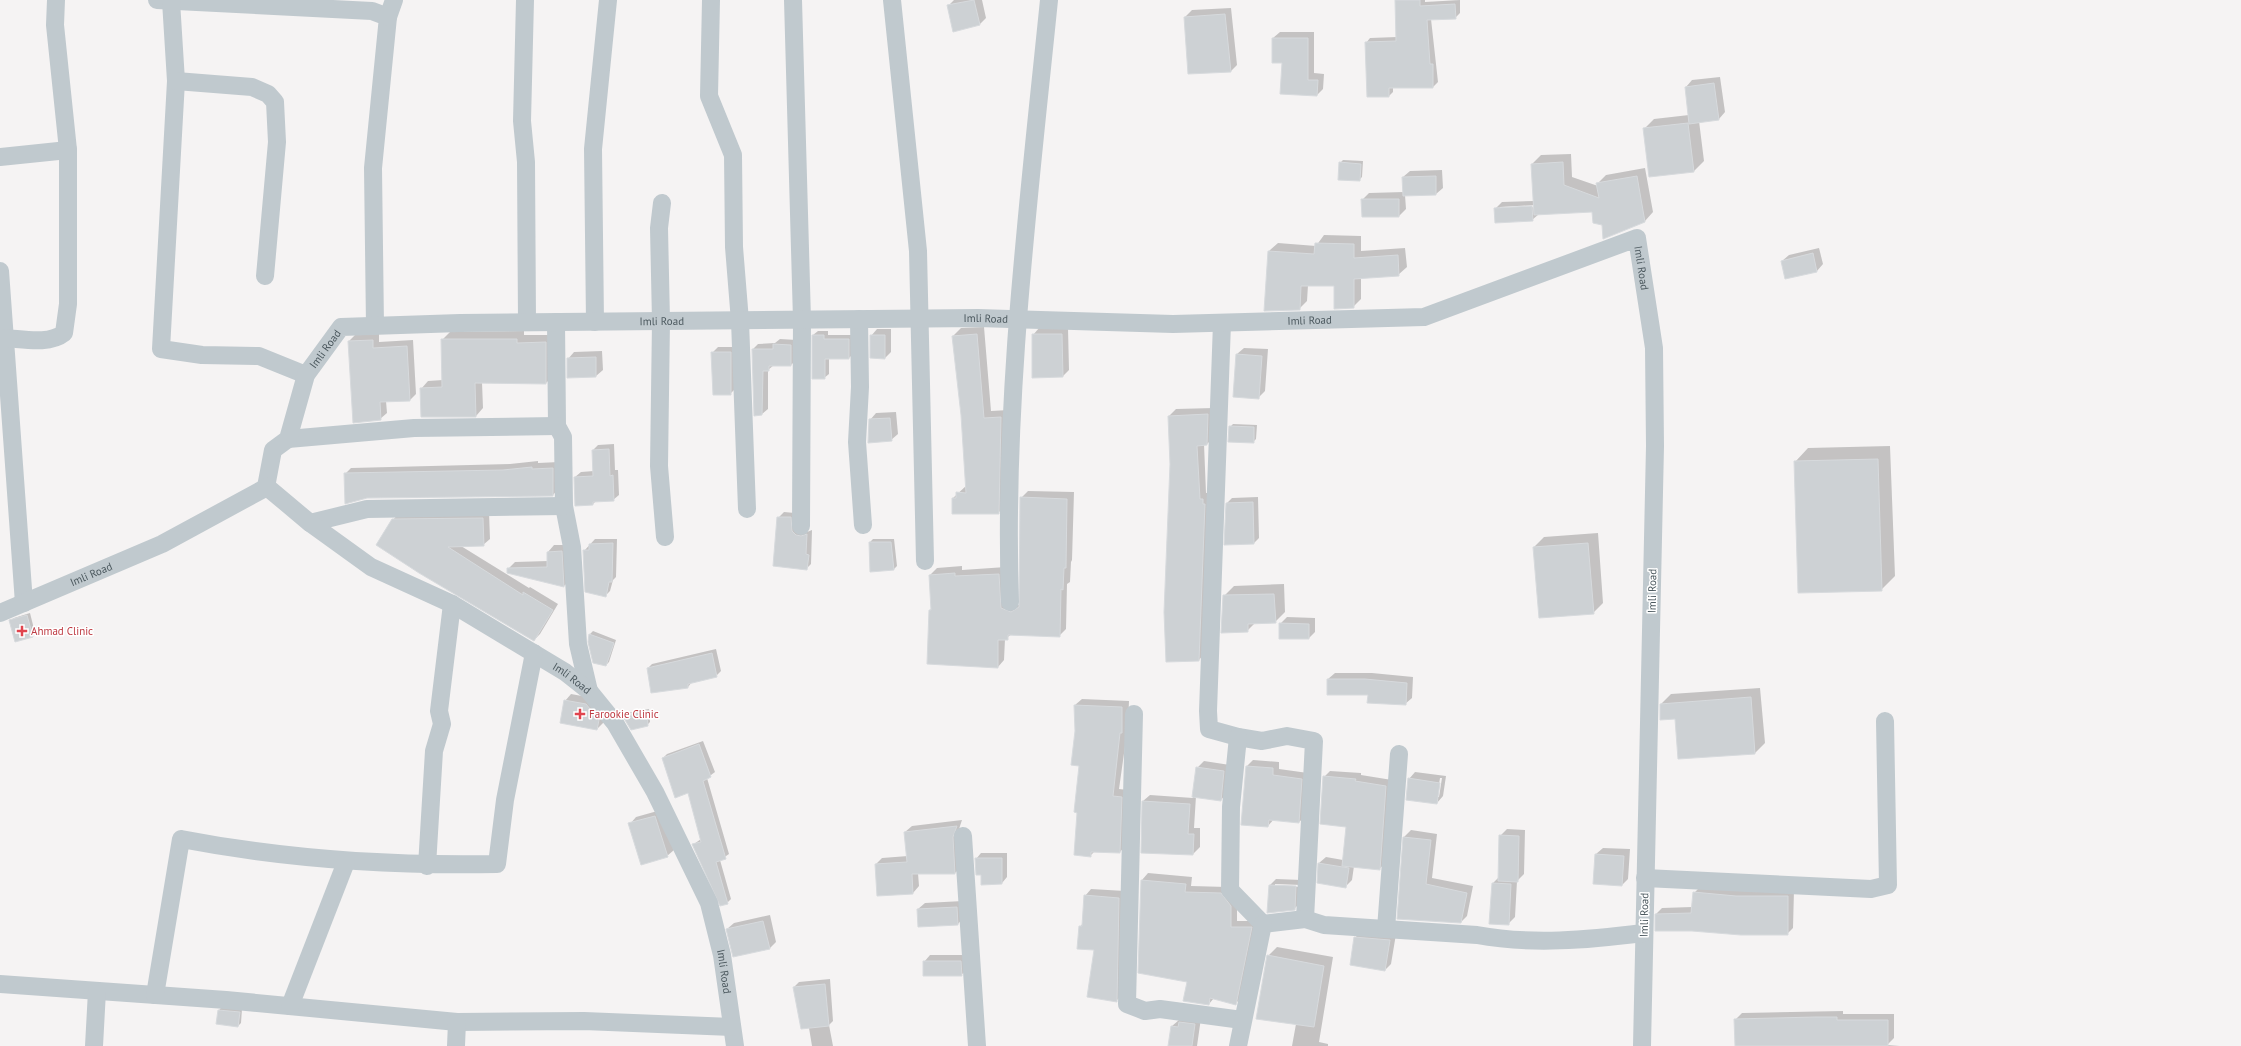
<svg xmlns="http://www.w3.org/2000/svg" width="2241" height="1046" font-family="'PT Sans',sans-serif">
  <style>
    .shadow { fill: #0003; fill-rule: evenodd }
    .building { fill: #cdd1d4; stroke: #d7dadd }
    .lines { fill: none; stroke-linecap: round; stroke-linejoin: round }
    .minor { stroke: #c0c9ce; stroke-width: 18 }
    .health-dot { fill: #e0444e; stroke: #fff; stroke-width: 1.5 }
    .labels { text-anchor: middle; stroke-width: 3; stroke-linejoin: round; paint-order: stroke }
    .street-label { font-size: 11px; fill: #4c595f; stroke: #fff }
    .health-label { font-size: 11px; fill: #be3a42; stroke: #fff; text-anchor: start }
  </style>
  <rect width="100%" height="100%" fill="#f5f3f3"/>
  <path class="shadow" d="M954 0H982L986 18 980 24 948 6Z
    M1393 0H1425V2L1460 0V13L1455 18 1431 19 1438 82 1433 87H1393V92L1389 96 1366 43 1370 38 1397 37 1396 0Z
    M1231 8 1237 65 1230 72 1185 17 1192 10Z
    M1280 32H1314V73L1324 74 1323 89 1317 95 1283 62 1273 38Z
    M1720 77 1725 112 1719 119 1699 121 1704 161 1694 171 1649 176 1644 129 1654 119 1689 115 1686 87 1692 80Z
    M1571 154 1572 177 1598 186 1597 184 1606 175 1645 168 1653 212 1645 221 1603 224 1593 211 1539 214 1532 220 1495 209 1502 202 1534 201 1532 164 1541 155ZM1537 205V207L1500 209V207Z
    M1343 160 1363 161 1362 177 1359 180 1340 163Z
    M1442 170 1443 188 1436 194 1405 195 1406 209 1399 216H1363L1362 200 1369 193 1404 192 1403 177 1410 171Z
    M1324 235 1361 236V251L1405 248 1407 267 1398 275 1361 278V299L1353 307 1335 285H1308L1307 301 1299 309 1265 310 1269 251 1278 243 1316 246Z
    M1819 248 1823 264 1817 271 1782 261 1789 255Z
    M984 327 991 411 1009 410 1006 505 998 513 953 498 967 485 962 415 953 336 961 328Z
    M1039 328H1068L1069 370 1063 376 1033 335Z
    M877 329H891V352L885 358 871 336Z
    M524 331V335H553V376L546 383 482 382 483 408 476 416 421 389 428 381 443 380 442 340 450 332Z
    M818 331H828V335H853V354L849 358H829V374L824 378 813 335Z
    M379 334V342L413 340 416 394 410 400 386 401 387 413 380 419 349 341 355 335Z
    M780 339 797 340 796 360 791 365H774L768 370V409L762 414 755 415 753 349 758 344 775 343Z
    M718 347H736V388L730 394 712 353Z
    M1244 348 1268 349 1265 391 1258 398 1237 354Z
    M602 351 603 370 596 376 568 377V359L574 352Z
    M1214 408 1213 438 1207 444H1204L1206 493H1209L1205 653 1199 660 1171 464 1169 416 1176 409Z
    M896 412 898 434 891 440 870 420 876 413Z
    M1233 424 1257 425 1256 439 1253 442 1230 427Z
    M614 444 615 470H618L619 495 613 500 596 501 593 504 575 477 581 472 594 471 593 450 598 445Z
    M1890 446 1895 576 1881 590 1795 462 1808 448Z
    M538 461V463L559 462V488L553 495 345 474 351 468 510 464Z
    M1028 491 1074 492 1072 560 1071 562 1070 582 1067 584 1066 629 1059 636 1012 634 1005 639 1004 660 998 667 930 610 932 608 930 575 937 568 962 566V570L1006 567 1012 605H1020L1021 498Z
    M1258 497 1259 538 1254 543 1227 503 1232 498Z
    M489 512 490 539 483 545 461 546 529 588 530 587 558 604 540 634 534 640 393 520 399 513Z
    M784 512 795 513 807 532 812 530 811 564 806 569 778 518Z
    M1598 533 1603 603 1593 613 1534 547 1544 537Z
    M595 539H617L616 577 613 580 610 591 605 596 584 551Z
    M873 539H894L897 566 894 569 870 542Z
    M554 545H568L570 580 564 586 508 569 515 562 548 561V552Z
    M1284 584 1285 612 1275 622 1255 623 1247 631 1224 596 1234 586Z
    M30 613 35 633 32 636 11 621 14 618Z
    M1287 617 1315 618V632L1309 638 1280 624Z
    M593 631 616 640 609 662 606 665 590 634Z
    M716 649 721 671 716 676 692 682 688 687 648 668 652 664Z
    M1335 673H1372L1413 677 1412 698 1405 704 1369 694 1328 679Z
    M1760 688 1765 743 1755 753 1676 718 1661 704 1671 694Z
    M571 694 593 698 604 722 597 729 565 701Z
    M1082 699 1129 701 1128 725 1119 789 1128 790 1126 845 1120 852 1095 851 1090 856 1076 731 1075 705Z
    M649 709 650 722 647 725 624 715 626 713Z
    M703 741 715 772 707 778 729 854 720 860 731 899 727 903 694 844 701 839 689 791 663 758 667 754Z
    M1253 760 1279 762V769L1308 773 1306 816 1299 822 1274 819 1268 826 1247 766Z
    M1204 761 1230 765 1227 793 1221 800 1196 796 1194 828H1200V847L1193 854 1143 801 1150 795 1193 798 1197 768Z
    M1330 771 1361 773V775L1392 780 1386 863 1379 869 1354 866 1352 880 1345 887 1319 863 1326 857 1343 860 1347 827 1324 777Z
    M1415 772 1446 776 1443 796 1437 803 1409 779ZM1440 778H1442L1439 797H1437Z
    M661 810 674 850 667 856 630 824 636 817Z
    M962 820 959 829 961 867 955 873H918L919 886 913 893 876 864 882 858 908 856 905 832 912 826Z
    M1507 829 1525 830 1524 874 1517 881 1515 917 1508 924 1493 883 1499 877 1500 836Z
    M1411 830 1437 834 1432 878 1473 886 1467 916 1461 922 1398 918 1404 837Z
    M1603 848 1630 849 1628 879 1622 885 1596 854Z
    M981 853H1007V877L1002 883 982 874 976 859Z
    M1148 873 1192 877 1191 886 1227 887 1237 900V921H1258L1242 997 1235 1004 1214 998 1209 1004 1188 981 1139 972 1142 880Z
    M1276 879 1302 880 1301 902 1294 909 1270 885ZM1275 884 1301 885V887L1275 886Z
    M1700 887 1794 890 1793 928 1787 934 1656 914 1662 908 1692 907 1694 893Z
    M1091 889 1125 891 1123 994 1116 1001 1095 949 1080 927 1083 923 1085 896Z
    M963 901 964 917 958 924 919 926 918 909 925 903Z
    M770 915 776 942 769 949 727 929 734 923Z
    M1361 931 1396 934 1391 964 1385 970 1355 938Z
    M1277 947 1333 957 1319 1042 1328 1044V1046H1292L1296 1024 1268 956Z
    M930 955H967L968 969 961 975 924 962Z
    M830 979 833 1021 829 1025 833 1046H812L809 1028 794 987 799 982Z
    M222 1007 242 1009 241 1023 238 1026 219 1010Z
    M1843 1011V1014H1894V1038L1887 1045 1900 1046H1736L1735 1020 1742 1013Z
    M1201 1018 1197 1046H1169L1172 1026 1179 1020Z"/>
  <path class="building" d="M974 0 980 25 953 32 947 5Z
    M1395 0H1420V6L1455 4 1456 19 1427 20 1430 64H1433V88H1389V97H1367L1365 42 1396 41Z
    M1225 14 1231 72 1188 74 1184 17Z
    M1272 38H1308V80H1318L1317 96 1280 94 1282 63H1272Z
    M1714 83 1719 120 1689 124 1685 87Z
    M1688 123 1694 172 1649 177 1643 128Z
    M1339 162 1361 164 1360 181 1338 180Z
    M1563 162 1564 185 1599 198 1596 183 1637 176 1645 222 1603 239 1602 225 1593 223 1592 212 1534 215 1531 164Z
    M1436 176V195L1403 196 1402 177Z
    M1361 199H1399V217H1362Z
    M1532 206 1533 221 1495 223 1494 208Z
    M1315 243 1354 244V258L1398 255 1399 276 1354 279V308L1334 309V286H1301L1300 310 1264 311 1268 251 1314 254Z
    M1813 253 1817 272 1785 279 1781 261Z
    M977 334 984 418 1001 417 999 514H952V498H956V492L966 493 961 415 952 336Z
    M1032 334H1062L1063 377 1032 378Z
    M812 335H824V339H849V359H825V379H812Z
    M870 335H885V359L870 358Z
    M441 339H517V343L546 342V384L475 383 476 417H421L420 388 442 387Z
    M373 340V348L407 346 410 401 380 402 381 420 353 423 348 341Z
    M773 344 791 345V366H769V371H763L762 415 754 416 752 349H773Z
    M711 352H731V395H713Z
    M1236 354 1262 356 1259 399 1233 397Z
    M596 357V377L567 378V358Z
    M1208 414 1207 445 1197 446 1200 499H1203V504H1205L1199 661 1166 662 1164 612 1170 464 1168 416Z
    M890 418 892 441 868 443 869 419Z
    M1229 426 1254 427V443L1228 442Z
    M609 449 610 476 613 475 614 501 593 502V505L575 506 574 477 593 476 592 450Z
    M1878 459 1882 591 1798 593 1794 461Z
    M532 467V469L553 468V496L367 498 345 504 344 473 503 470Z
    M1020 497 1067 499 1066 568H1064L1063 590 1061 589 1060 637 1008 635V640H998V668L927 664 929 610H931L929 575 955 573V576L999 574 1001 608 1011 612 1019 607Z
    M1253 502 1254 544 1224 545 1226 503Z
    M777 517H791L792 531 796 535 801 536 807 534 806 554 809 555 807 570 773 566Z
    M483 518 484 546 448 547 523 595V592L553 610 534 641 419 573 376 545 392 519Z
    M869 542H891L894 570 870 572Z
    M613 543 612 582H609L606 597 585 592 583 550H589V544Z
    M1588 543 1594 614 1539 618 1533 547Z
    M562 551 564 587 507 573V568L547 567V552Z
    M1274 594 1276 623 1248 624V632L1221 633 1223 595Z
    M27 615 33 637 15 642 9 620Z
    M1279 623 1309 624V639H1279Z
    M589 634 614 643 606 666 593 663 588 642Z
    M712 653 717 677 688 684V688L651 693 647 668Z
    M1327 679H1365L1407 683 1406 705 1367 703 1368 695H1327Z
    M1751 697 1755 754 1678 759 1675 719 1660 720V704Z
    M564 700 586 704 599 720 597 730 560 723Z
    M1074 705 1122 707V733H1120L1113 796 1122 797 1120 853 1091 852V857L1074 855 1077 813 1074 812 1079 766 1071 765 1075 731Z
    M647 711 648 726 631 730 622 715Z
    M699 744 711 777 703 781 726 859 716 862 728 904 720 906 692 844 701 842 688 793 675 798 662 758Z
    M1246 766 1273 768V775L1302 779 1299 823 1269 820 1268 827 1241 825Z
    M1196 767 1224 771 1221 801 1192 797Z
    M1323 776 1356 779 1355 781 1386 786 1380 870 1342 866 1346 827 1320 824Z
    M1408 778 1440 783 1437 804 1406 800Z
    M1142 801 1190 804 1188 834H1194L1193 855 1141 853Z
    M655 816 668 857 641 865 628 823Z
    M957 826 953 837 955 874H912L913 894 877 896 875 864 907 862 904 832Z
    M1499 835 1519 836 1518 882 1498 881Z
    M1403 837 1431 840 1426 884 1467 893 1461 923 1397 919Z
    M1595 854 1624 856 1622 886 1593 884Z
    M975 858H1002V884L981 885V875H976Z
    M1318 863 1349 868 1346 888 1317 883Z
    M1141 880 1186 884 1185 892 1221 893 1231 906V927H1252L1236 1005 1210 998 1209 1005 1183 1001 1187 982 1138 973Z
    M1492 883 1511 884 1509 925 1489 924Z
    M1269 885 1296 886 1295 910 1267 913Z
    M1693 892 1736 896H1788V935H1741L1692 931H1655V914L1691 913Z
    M1084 895 1119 898 1117 1002 1087 997 1094 950 1077 949 1079 926H1082Z
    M957 907 958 925 918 927 917 909Z
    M763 921 770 949 733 957 726 929Z
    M1354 937 1390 940 1385 971 1350 965Z
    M1267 955 1324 966 1314 1027 1256 1019Z
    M923 961H961L962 976H923Z
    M825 984 829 1026 801 1029 793 987Z
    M218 1010 240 1012 238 1027 216 1024Z
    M1816 1017H1837V1020H1888V1046H1735L1734 1019Z
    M1179 1022 1195 1024 1192 1046H1168L1171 1026 1178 1027Z"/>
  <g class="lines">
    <g class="minor">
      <path d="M157 0 372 11 388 17 373 168 375 326"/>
      <path d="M525 0 522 121 526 162 527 322"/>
      <path d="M711 0 709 96 733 155 734 247 740 321 747 509"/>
      <path d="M793 0 802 320 801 526"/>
      <path d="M892 0 918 251 925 561"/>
      <path d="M171 1 176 81 161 349 202 355 259 356 306 375"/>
      <path d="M388 17 394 0"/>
      <path d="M176 81 252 87 268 94 275 102 277 142 265 276"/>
      <path d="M0 157 68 150"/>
      <path d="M662 203 659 228 661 321 659 466 665 537"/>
      <path d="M0 271 24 603"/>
      <path d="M859 319 860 387 857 442 863 525"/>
      <path d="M556 322 557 426 563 437 564 506 572 547 578 644 589 691"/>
      <path d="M595 322 593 149 608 0"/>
      <path d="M1222 323 1208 711 1209 729 1238 737 1262 741 1287 736 1314 741 1305 919"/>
      <path d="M5 338C23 339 49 345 64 333L68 304V150L55 25 56 0"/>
      <path d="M288 439 414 428 557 426"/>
      <path id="s1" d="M266 487 273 450 288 439 306 375 341 327 460 323 978 318 1173 324 1424 317 1637 238 1654 348 1655 446 1642 1046"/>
      <path d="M310 523 367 509 564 506"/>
      <path d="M1010 602C1003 403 1029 198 1049 0"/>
      <path id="s2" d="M0 613 162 544 267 487 310 523 371 567 452 604 565 672 589 691 615 723 655 792 709 903 722 955 735 1046"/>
      <path d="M1134 714 1127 1004 1145 1011 1160 1009 1242 1020"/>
      <path d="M1238 737 1231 807 1230 890 1263 924"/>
      <path d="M963 836 977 1046"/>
      <path d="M427 866 434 751 442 724 439 711 452 604"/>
      <path d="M1645 878 1871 889 1888 885 1885 721"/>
      <path d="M1263 924 1305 919 1324 925 1477 935C1531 945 1588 940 1643 933"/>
      <path d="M1386 929 1399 754"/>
      <path d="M0 984 226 1000 457 1022 584 1021 732 1027"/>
      <path d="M155 995 181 839C285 859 392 866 497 864L505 800 534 653"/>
      <path d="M290 1006 346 862"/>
      <path d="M94 1046 97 991"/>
      <path d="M456 1046 457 1022"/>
      <path d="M1238 1046 1263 924"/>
    </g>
  </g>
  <g class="health-dot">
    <path d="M20 625h4v4h4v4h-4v4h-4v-4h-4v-4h4z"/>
    <path d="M578 708h4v4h4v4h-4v4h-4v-4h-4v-4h4z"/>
  </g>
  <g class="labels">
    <g class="street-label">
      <text dy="4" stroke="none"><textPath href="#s1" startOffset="1523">Imli Road</textPath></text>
      <text dy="4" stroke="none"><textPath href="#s1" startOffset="827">Imli Road</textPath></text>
      <text dy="4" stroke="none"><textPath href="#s1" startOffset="1151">Imli Road</textPath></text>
      <text dy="4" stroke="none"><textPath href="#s1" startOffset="503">Imli Road</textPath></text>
      <text dy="4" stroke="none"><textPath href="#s1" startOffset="155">Imli Road</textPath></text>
      <text dy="4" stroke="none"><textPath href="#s2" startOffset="99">Imli Road</textPath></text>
      <text transform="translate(1652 591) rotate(-89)" y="4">Imli Road</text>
      <text dy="4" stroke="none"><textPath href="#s2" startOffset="657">Imli Road</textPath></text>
      <text transform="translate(1644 915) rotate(-89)" y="4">Imli Road</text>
      <text dy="4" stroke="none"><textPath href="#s2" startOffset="993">Imli Road</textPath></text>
    </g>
    <g class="health-label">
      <text x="31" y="635">Ahmad Clinic</text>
      <text x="589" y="718">Farookie Clinic</text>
    </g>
  </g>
</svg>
